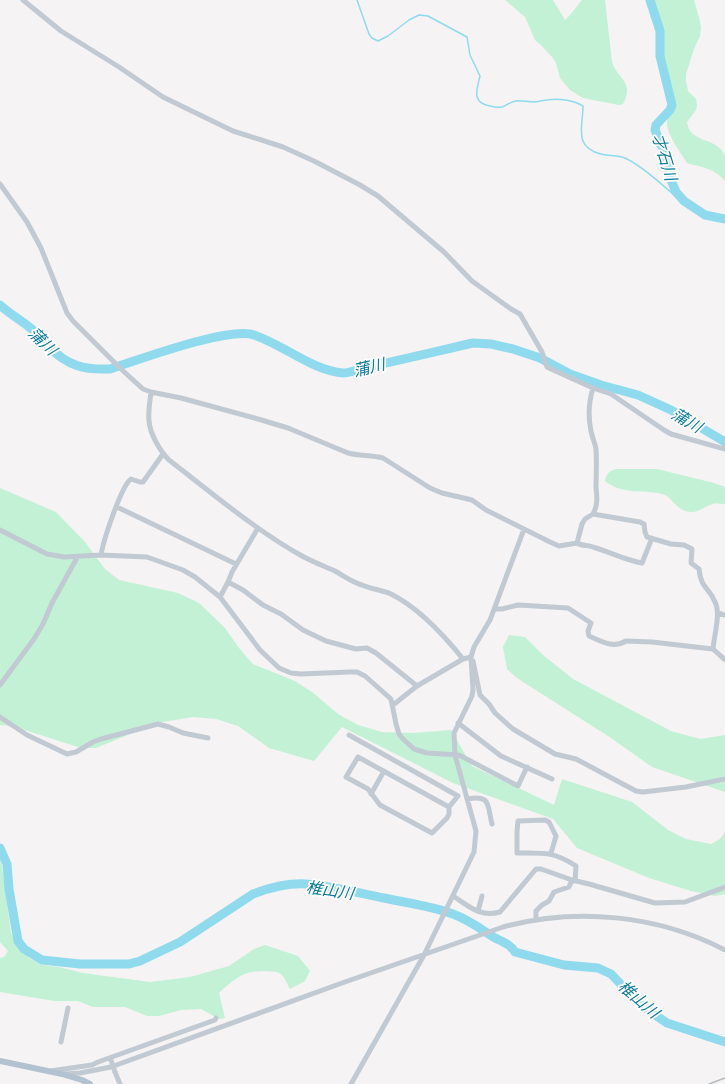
<svg xmlns="http://www.w3.org/2000/svg" width="725" height="1084" font-family="Karla,'Noto Sans JP',sans-serif">
  <style>
    .green { fill: #c3f1d5 }
    .lines { fill: none; stroke-linecap: round; stroke-linejoin: round }
    .stream { stroke: #90daee; stroke-width: 1.5 }
    .river { stroke: #90daee; stroke-width: 9 }
    .minor { stroke: #c1cad2; stroke-width: 5 }
    .major { stroke: #b3c2d1; stroke-width: 6 }
    .rail { stroke: #b5b8bd; stroke-width: 1.5 }
    .minor-bridge { stroke: #c1cad2; stroke-width: 5 }
    .labels { text-anchor: middle; stroke-width: 3.5; stroke-linejoin: round; paint-order: stroke }
    .water-label { font-size: 16px; font-style: italic; fill: #0c7c9b; stroke: #fff }
  </style>
  <rect width="100%" height="100%" fill="#f5f3f3"/>
  <path class="green" d="M505 0H553L565 20 570 15 582 0H605L612 62C617 79 635 81 623 104L619 105 583 98 570 90 560 78 556 63 552 57 541 45 535 40 525 17Z
    M651 0H694L700 21 701 28 700 36 694 49 686 74V81L688 91 696 99 697 106 696 110 687 122C690 145 718 136 725 156 725 163 725 174 725 181 716 169 701 167 687 163 681 153 667 135 667 123 667 116 672 111 673 104L664 68 660 42 661 24Z
    M616 469H657L714 483 725 487V504C721 504 716 503 713 504 704 506 699 513 690 512 676 511 672 496 662 494 642 489 622 495 605 481 606 474 609 471 616 469Z
    M0 488 56 512 85 542 105 569 119 580 178 593 199 603 225 628 239 648 253 664 295 681 312 692 338 714 358 725 382 732 413 733 451 730 472 766 554 805 562 779 632 802 668 830 686 839 711 844 720 839 725 832V894L715 896 691 891 649 878 577 848 553 819 453 783 342 727 314 761 269 748 238 726 216 719 193 717 157 723 96 748H81L12 726 0 725Z
    M509 635 525 637 543 655 573 679 671 731 700 739 725 735V792L652 767 611 738 517 678 507 669 503 647Z
    M0 857 2 866 11 933 19 947 29 958 42 965 59 967 83 973 150 982 190 977 229 966 254 949 265 945 298 956 310 971 305 981 290 989C287 984 284 975 279 973 276 971 270 972 266 971 244 970 234 979 219 993L225 1018 219 1019 201 1009 181 1010 159 1016H147L125 1007H93L78 1001H54L0 992V958L4 957 8 951 0 942Z"/>
  <g class="lines">
    <path class="stream" d="M357 0 369 34 372 38 378 41 388 36 409 20 419 15 428 16 467 37 470 55 480 76C477 89 471 103 490 106 494 107 498 108 502 107 507 105 510 102 516 101 521 100 528 102 534 102 539 102 542 100 547 100 558 98 573 100 583 106 583 126 573 147 601 154 609 156 618 155 625 158 641 165 660 183 673 194L679 196"/>
    <path class="river" d="M650 0 660 31V56L672 105 670 110 656 125 655 130 661 145 664 149 670 166 669 175 676 192 684 201 705 215 725 219
      M0 305C11 315 24 322 34 331 40 336 44 342 49 347 68 366 84 370 110 369 138 360 230 326 254 335 284 345 311 370 343 373 350 373 359 369 367 367 402 360 438 351 473 343L491 344 513 349 540 358 570 374 601 385 638 395 671 410 725 442
      M0 848 7 864 9 889 18 941 24 949 42 960 80 964H129L140 961 180 942 253 894C269 888 289 883 306 884 332 886 359 893 384 898 407 903 431 906 453 914 469 920 481 929 495 938 503 942 510 944 515 952L564 965 598 968 611 974 637 1001 655 1015 667 1023 725 1042"/>
    <path class="minor" d="M23 0 61 31 119 67 163 97 233 131 283 147 314 161 360 185 378 196 444 252 472 281 511 309 520 314 542 352 547 367 551 369 593 388 611 394 664 430 671 434 725 449
      M0 184 27 222 41 248 67 313 73 321 121 369 143 389 151 392 181 398 258 419 288 428 348 453C359 456 371 455 383 458L430 488 442 493 472 500 486 510 550 542 559 546 577 543 582 524 585 519 593 514 640 522 644 524 645 532 647 537 671 544 684 545 692 549 691 563 699 569C701 589 709 587 715 602 721 613 714 636 713 649
      M151 392C150 401 148 411 149 421 150 434 160 451 169 460 212 493 254 529 302 556 313 562 324 566 335 571 344 576 352 582 362 585 371 589 382 590 391 594 419 608 443 634 463 659
      M117 507 236 564
      M593 514C598 505 597 497 596 487 596 475 597 462 596 449 595 443 592 437 591 431 588 417 589 401 593 388
      M0 530 47 554 64 557 101 555 147 557 183 570 195 577 220 597 260 650 279 668 291 673 301 674 350 672H357L365 676 391 699 396 724 399 734 403 739 414 749 427 753 459 755 518 786 527 767
      M577 543C582 546 587 545 593 547 610 552 625 560 642 563L652 538
      M101 555C103 542 121 486 131 479L140 482H143L163 454
      M228 582 243 590 263 605 281 614 303 630 326 641 356 649 367 648 376 653 417 686
      M220 597 228 582 232 572 258 528
      M494 609H502L518 605 568 608 591 623 588 631 589 636C601 641 613 649 626 641L652 642 713 649 725 660
      M718 613 725 615
      M473 661 480 695 489 704 495 713 513 729 555 754 576 759 636 791 643 792 686 787 725 779
      M0 685 34 639 43 624 52 603 78 556
      M393 705 417 686 463 659 471 657 474 647 490 620 524 529
      M0 717 27 735 67 754 76 752 93 742 101 739 158 724 169 727 183 733 208 738
      M458 723 501 756 552 779
      M349 735 458 796 449 807V814L447 818 432 833 380 805 368 789 346 777 358 757 449 807
      M371 794 384 771
      M467 799C492 794 487 806 492 824
      M551 853 556 836 549 822 545 820 518 821 517 831V853C543 853 553 851 576 866L575 881
      M453 896C469 906 480 918 500 912L536 869H541L572 880 589 884 655 903 685 902 725 887
      M478 911 482 896
      M536 920V911L542 905 549 901 554 892 569 887 572 880
      M61 1042 68 1008
      M50 1071 92 1065 98 1062 215 1020 216 1018
      M115 1072 120 1084
      M65 1074 80 1073 111 1067 342 983 503 927C576 907 658 915 725 950
      M351 1084 424 955 474 852 476 831 455 755 454 733 472 696 473 690 471 657"/>
    <path class="major" d="M0 1061 62 1074 82 1080 90 1084"/>
    <path class="rail" d="M709 1084 725 1078"/>
    <path class="minor-bridge" d="M111 1060 115 1072"/>
  </g>
  <g class="labels">
    <g class="water-label">
      <text transform="translate(665 157) rotate(73)" y="6">才石川</text>
      <text transform="translate(43 341) rotate(44)" y="6">蒲川</text>
      <text transform="translate(369 367) rotate(-13)" y="6">蒲川</text>
      <text transform="translate(687 420) rotate(30)" y="6">蒲川</text>
      <text transform="translate(330 890) rotate(8)" y="6">椎山川</text>
      <text transform="translate(639 999) rotate(41)" y="6">椎山川</text>
    </g>
  </g>
</svg>
